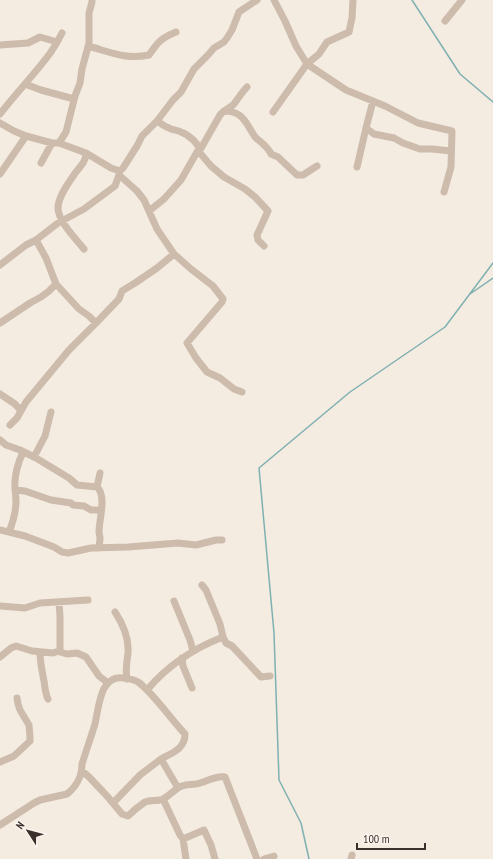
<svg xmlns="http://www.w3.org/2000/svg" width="493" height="859" font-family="'PT Sans Narrow',sans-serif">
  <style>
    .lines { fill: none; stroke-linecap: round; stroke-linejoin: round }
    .stream { stroke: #7fb0b2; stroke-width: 1.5 }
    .minor { stroke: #cdbbac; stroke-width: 7 }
  </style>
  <rect width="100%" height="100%" fill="#f4ebe1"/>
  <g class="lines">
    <path class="stream" d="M412 0 460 74 493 102
      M470 294 493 278
      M309 859 301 823 279 780 274 633 259 468 350 392 445 327 493 263"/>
    <path class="minor" d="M274 0 285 21 296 46 307 64 346 90 385 106 418 123 452 131 451 167 444 192
      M445 21 462 0
      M0 45 28 43 40 37 57 42
      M88 46C110 52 126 60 149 55 158 42 161 38 176 32
      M25 84 41 90 74 99
      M224 111C229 111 235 112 239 115 247 120 250 131 256 138 262 143 268 147 271 154L278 157 297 175H303L317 166
      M273 112 307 64 319 54 327 42 349 32 352 18 353 0
      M0 114C16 93 35 74 51 52 55 46 59 39 62 33
      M157 121C161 124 166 127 171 129 174 130 178 130 181 132 189 135 200 144 200 153L211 166 224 177 245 189 255 197 268 211 257 235 258 240 264 246
      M0 123 14 131 26 136 52 143H59L86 153 111 168 120 171 123 168 137 146 142 136 157 121 173 100 181 92 194 69 208 55 214 48 224 42 227 38 232 30 239 12 257 0
      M366 128 374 134 394 138 403 143 420 149H432L451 151
      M59 143 66 132 75 96 80 83 82 69 89 43V13L92 2V0
      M41 163 52 143
      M357 167 366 128 373 101
      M119 171V175L137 191 144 200 157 229 174 254 191 269 213 286 223 299 222 302 187 343 196 358 207 372 220 378 234 389 242 392
      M0 174 26 136
      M149 211 164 199 181 180 197 152 200 150 220 115C224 110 230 108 234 104 238 99 242 92 247 87
      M36 240 46 258 56 284
      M84 249C76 239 58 221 58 208 58 196 70 181 76 172 81 166 86 161 86 153
      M0 265 26 245 36 240 58 223 84 209 115 186 119 175
      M0 323 30 303 41 297 49 291 56 284 79 309 89 316 96 323 69 350 26 402 17 418 10 425
      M96 323 119 299 122 291 135 283 157 268 174 254
      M0 394 15 404 21 411
      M0 440 6 445 20 450 36 458 69 478 77 485 97 487 100 473
      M34 457 45 436 51 412
      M97 487C107 496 99 520 99 532 99 533 100 537 100 538 100 541 99 545 99 548
      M15 490 25 491 51 500 71 503 73 505 84 506 91 510H101
      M0 530 25 536 54 547 62 552 68 553 91 548 128 547 178 543 196 545 216 540H222
      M9 532C13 522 16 512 16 501 16 497 15 492 15 488 14 476 18 463 23 452
      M174 601 190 640 193 651
      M59 602 60 617V652L67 654 77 653 86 657 99 676 108 683
      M0 606 25 608 40 603 88 600
      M115 612C123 624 129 639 128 653 127 662 125 670 127 679
      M223 637 226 643 232 646 261 677 270 676
      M40 652C40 662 42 671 44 681 45 687 45 693 48 699
      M0 657 11 648 16 646 32 651 53 653 59 651
      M182 658 183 666 192 688
      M147 690C168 665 192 649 223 637L220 624 206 590 202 585
      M0 762 14 756 30 741V737L29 725 20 710 18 704 17 698
      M82 771 89 777 107 796 122 814 128 816C133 811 139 806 145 802 150 800 155 801 160 800 166 799 173 791 178 788 183 784 190 785 196 784 205 783 215 775 225 777L257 859
      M163 799 180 835 183 839 204 830 211 845 215 859
      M113 803 140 775 161 759
      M0 825 34 803 40 800 67 794C76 787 82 776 82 764 86 751 91 737 95 724 99 707 100 674 124 678 129 679 134 679 138 682 142 684 144 688 147 690 161 704 172 720 185 734 185 749 172 753 161 759L178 788
      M183 839 186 859
      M264 859 274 856
      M351 859 352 855"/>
  </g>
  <g transform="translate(28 831) rotate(306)" stroke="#fbf5ee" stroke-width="3" paint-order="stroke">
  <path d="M0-3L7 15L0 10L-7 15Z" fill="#3b302b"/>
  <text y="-6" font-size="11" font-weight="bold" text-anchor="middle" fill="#3b302b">N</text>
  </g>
  <path d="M357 843v6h68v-6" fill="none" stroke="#3b302b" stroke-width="2"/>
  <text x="363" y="843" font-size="12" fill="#3b302b" stroke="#fbf5ee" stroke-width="3" paint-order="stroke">100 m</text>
</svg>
